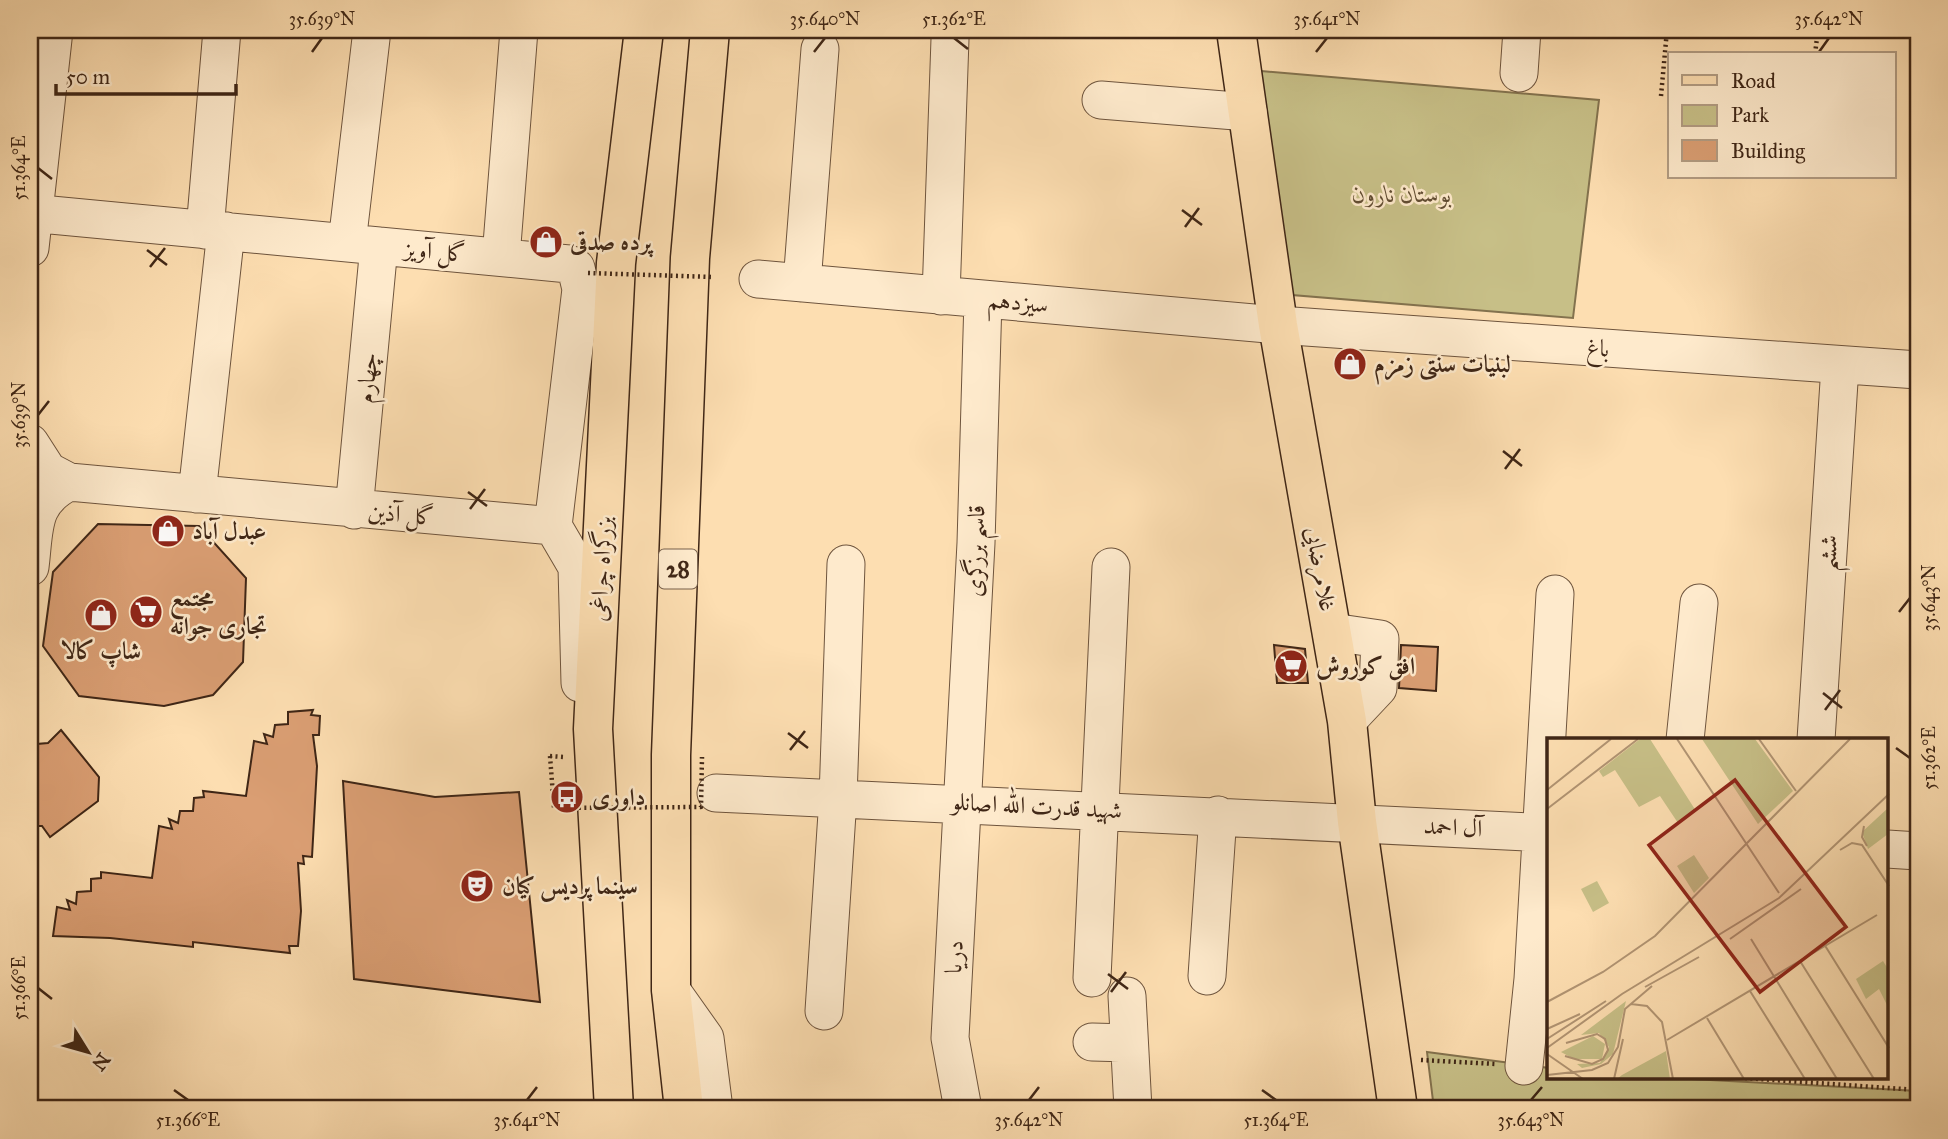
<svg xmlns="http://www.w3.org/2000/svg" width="1948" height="1139" font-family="'IM FELL Great Primer',Amiri,serif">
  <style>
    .green { fill: #c7bf87; stroke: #83724e; stroke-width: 2 }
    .building { fill: #da9e73; stroke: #3f2616; stroke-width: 2 }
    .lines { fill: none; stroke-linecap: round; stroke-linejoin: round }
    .minor-casing { stroke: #6e543d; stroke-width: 39 }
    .major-casing { stroke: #3f2616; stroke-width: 41 }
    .highway-casing { stroke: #3f2616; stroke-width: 41 }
    .path { stroke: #3f2616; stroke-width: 4.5; stroke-dasharray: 2 3.5; stroke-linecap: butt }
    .minor { stroke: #feeacc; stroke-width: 37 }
    .major { stroke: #fddeb1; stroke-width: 38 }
    .highway { stroke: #fddeb1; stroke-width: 38 }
    .path-bridge { stroke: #3f2616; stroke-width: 4.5; stroke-dasharray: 2 3.5; stroke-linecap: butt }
    .ticks { fill: none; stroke: #3f2616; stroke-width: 2.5 }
    .labels { text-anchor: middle; stroke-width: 5; stroke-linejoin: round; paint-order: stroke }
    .shield { fill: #feeacc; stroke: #78614d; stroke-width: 2 }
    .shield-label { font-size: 23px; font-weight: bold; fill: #3f2616 }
    .park-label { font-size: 24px; font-style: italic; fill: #614c32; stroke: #feeacc }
    .poi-label { font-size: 24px; font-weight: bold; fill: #3f2616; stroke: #feeacc; text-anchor: start }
    .street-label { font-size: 24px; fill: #3f2616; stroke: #feeacc }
    .inset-road { fill: none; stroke: #b19473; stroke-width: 2 }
    .view { fill: #8f2418; fill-opacity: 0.15; stroke: #8f2418; stroke-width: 3.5 }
    .inset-edge { fill: none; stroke: #3f2616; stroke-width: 3.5 }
    .neatline { fill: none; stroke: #3f2616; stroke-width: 2.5 }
    .ticks-label { font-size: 18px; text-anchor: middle; fill: #3f2616 }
  </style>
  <rect width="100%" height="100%" fill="#fddeb1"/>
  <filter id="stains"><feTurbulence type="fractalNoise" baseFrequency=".00286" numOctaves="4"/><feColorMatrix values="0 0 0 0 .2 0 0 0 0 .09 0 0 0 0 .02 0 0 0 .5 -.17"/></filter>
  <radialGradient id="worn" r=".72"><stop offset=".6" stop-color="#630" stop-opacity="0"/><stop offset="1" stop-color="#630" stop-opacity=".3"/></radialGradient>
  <path class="green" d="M1261 71 1599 100 1573 318 1292 295Z
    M1427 1052 1549 1068V1078H1673L1918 1091V1109H1434Z"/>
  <path class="building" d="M98 524 199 526 246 578 243 662 213 695 164 706 79 696 43 646 53 572Z
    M1274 645 1305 649 1308 683H1277Z
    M1401 645 1438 647 1436 691 1399 688Z
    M313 710 311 715 320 716 319 735H313L317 766 312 857 303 856 304 864 298 863 301 911 298 946H289L290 953 193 942V947L110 938 53 936 57 907 70 910 67 900 76 904 77 892 91 891V879L101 878V872L152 878 159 826 172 829 169 819 178 823 180 811H193L194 798 204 797 203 791 246 796 254 741 267 744 264 734 273 737 275 725 288 724V712Z
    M61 730 99 777 98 801 50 837 42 826H32L37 744 48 743Z
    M343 781 435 797 519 792 540 1002 354 979Z"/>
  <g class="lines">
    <defs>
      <path id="minor" d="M1519 73 1522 30
        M1101 100 1248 112
        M30 213 569 264 576 268 581 289 553 526
        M205 230 222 30
        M347 243 372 30
        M30 248 54 30
        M501 257 519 30
        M758 279 1278 325 1918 370
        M802 283 820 49
        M941 296 950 39
        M30 443 48 471 69 482 553 526
        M197 494 226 231
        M354 510 379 246
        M553 526 577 567 580 683
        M30 567C35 528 30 502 69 482
        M1332 632 1380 639 1378 688 1347 721
        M1685 740 1699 603
        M1816 740 1840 366
        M716 793 1549 833
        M1887 849 1918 851
        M1207 976 1218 815
        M1092 978 1111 567
        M671 990 705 1038 714 1109
        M1127 996 1133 1109
        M824 1011 838 798 846 564
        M1092 1042 1129 1043
        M1524 1066 1533 979 1555 594
        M963 1109 950 1038 976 543 983 299"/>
      <path id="major" d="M1236 30 1278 325 1347 721 1357 822 1398 1109"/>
      <path id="highway" d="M614 1109 593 729 616 263 644 30
        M684 1109 671 990V755L690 258 710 30"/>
    </defs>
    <use href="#minor" class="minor-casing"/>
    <use href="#major" class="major-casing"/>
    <use href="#highway" class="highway-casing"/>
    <path class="path" d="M1815 54 1818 30
      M1661 96 1667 30
      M550 756 564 757
      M1421 1060 1496 1064
      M1745 1078 1918 1090"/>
    <use href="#minor" class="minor"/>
    <use href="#major" class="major"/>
    <use href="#highway" class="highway"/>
    <path class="path-bridge" d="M588 273 713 277
      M550 756 554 808 701 807 702 757"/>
  </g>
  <path class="ticks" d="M954 38 968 49M312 52 322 38M814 52 825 38M1316 52 1327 38M1819 52 1829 38M38 168 52 179M1182 210 1202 225M1185 227 1199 208M147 250 167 265M150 267 165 248M38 415 49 401M1503 451 1522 466M1505 469 1520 449M468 492 487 506M470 509 485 489M1899 612 1910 598M1823 693 1842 708M1825 710 1840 690M788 733 808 748M1896 748 1910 758M790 750 805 731M1108 974 1128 989M38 988 52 999M1111 992 1126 972M174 1090 188 1100M1262 1090 1276 1100M527 1100 537 1087M1029 1100 1039 1087M1531 1100 1542 1087"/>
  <defs>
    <symbol id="shop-disc" viewBox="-11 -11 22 22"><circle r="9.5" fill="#8f2418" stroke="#feeacc"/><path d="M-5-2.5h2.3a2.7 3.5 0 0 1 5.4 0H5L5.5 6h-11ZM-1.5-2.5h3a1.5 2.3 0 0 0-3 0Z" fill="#fff"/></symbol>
    <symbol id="supermarket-disc" viewBox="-11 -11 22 22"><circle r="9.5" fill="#8f2418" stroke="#feeacc"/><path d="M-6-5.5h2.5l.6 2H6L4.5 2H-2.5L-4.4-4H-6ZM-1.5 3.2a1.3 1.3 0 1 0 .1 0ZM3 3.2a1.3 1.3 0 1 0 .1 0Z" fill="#fff"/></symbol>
    <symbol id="bus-disc" viewBox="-11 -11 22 22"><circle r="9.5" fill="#8f2418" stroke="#feeacc"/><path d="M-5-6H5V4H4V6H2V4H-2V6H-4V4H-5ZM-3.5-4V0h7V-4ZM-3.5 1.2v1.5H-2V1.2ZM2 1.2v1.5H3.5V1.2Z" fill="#fff"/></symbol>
    <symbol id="theatre-disc" viewBox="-11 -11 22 22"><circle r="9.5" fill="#8f2418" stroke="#feeacc"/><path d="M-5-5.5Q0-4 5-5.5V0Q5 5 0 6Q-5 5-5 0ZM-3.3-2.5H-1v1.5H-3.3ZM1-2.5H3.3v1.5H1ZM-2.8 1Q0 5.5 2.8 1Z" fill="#fff"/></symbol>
  </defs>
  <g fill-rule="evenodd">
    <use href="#shop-disc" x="527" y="223" width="38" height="38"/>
    <use href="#shop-disc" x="1331" y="345" width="38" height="38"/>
    <use href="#shop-disc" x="149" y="512" width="38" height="38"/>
    <use href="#supermarket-disc" x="127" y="593" width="38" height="38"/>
    <use href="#shop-disc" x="82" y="596" width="38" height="38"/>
    <use href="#supermarket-disc" x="1272" y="647" width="38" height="38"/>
    <use href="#bus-disc" x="548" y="778" width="38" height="38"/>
    <use href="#theatre-disc" x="458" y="867" width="38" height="38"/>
  </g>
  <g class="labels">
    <rect class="shield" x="659" y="549.5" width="38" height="39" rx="5"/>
    <g class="shield-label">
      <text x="678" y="577">28</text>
    </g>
    <g class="park-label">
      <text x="1402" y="202">بوستان نارون</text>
    </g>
    <g class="poi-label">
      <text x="570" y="250">پرده صدقی</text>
      <text x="1374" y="372">لبنیات سنتی زمزم</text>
      <text x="192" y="539">عبدل آباد</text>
      <text x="170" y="606">مجتمع<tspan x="170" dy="28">تجاری جوانه</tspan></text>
      <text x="101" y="659" text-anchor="middle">شاپ کالا</text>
      <text x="1316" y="674">افق کوروش</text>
      <text x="592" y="805">داوری</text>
      <text x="502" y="894">سینما پردیس کیان</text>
    </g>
    <g class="street-label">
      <text transform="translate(435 251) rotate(5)" y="8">گل آویز</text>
      <text transform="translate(1018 302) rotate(5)" y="8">سیزدهم</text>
      <text transform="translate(1598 348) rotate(4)" y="8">باغ</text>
      <text transform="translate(367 378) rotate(-85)" y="8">چهارم</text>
      <text transform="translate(401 514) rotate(5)" y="8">گل آذین</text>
      <text transform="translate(975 551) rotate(-88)" y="8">قاسم برزگری</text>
      <text transform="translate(1828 553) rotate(-86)" y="8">ششم</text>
      <text transform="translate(601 569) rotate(-87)" y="8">بزرگراه چراغی</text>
      <text transform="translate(1321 569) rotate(80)" y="8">غلامرضایی</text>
      <text transform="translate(1037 806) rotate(3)" y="8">شهید قدرت الله اصانلو</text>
      <text transform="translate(1453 827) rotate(3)" y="8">آل احمد</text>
      <text transform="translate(954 957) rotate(-87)" y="8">دریا</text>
    </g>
  </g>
  <g transform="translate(1547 738)">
    <rect width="341" height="341" fill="#fddeb1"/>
    <path d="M93 1H103L149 73 131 85 113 58 92 69 68 32 56 39 52 33ZM155 1H208L246 53 211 86ZM341 70V96L321 111 315 94ZM147 117 162 140 147 155 130 128ZM50 143 62 165 46 174 34 151ZM336 223 341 231V269L332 251 319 261 309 241ZM79 263 66 316 54 326 35 330 30 326 53 325 62 309 52 295 34 297ZM46 298 58 306 55 321H27L14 314ZM119 313 123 341H70L75 337Z" fill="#c7bf87"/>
    <path class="inset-road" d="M130 1 232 155M212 1 249 53M0 52 64 1M0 71 91 1M317 88 315 99 320 108M293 112 305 105 315 107 342 148M183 201 254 151M204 201 290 341M277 206 342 310M253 223 327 341M98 249 152 219M203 253 258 341M0 264 56 234 108 198 303 1M84 266 100 268 115 284 126 341M160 280 197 341M0 291 33 276M0 301 59 263M120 302 330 177M0 310 75 256 232 160 342 56M0 316 36 341M18 318 45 326 56 321 61 312 58 301 50 296 19 305M0 337 45 332 61 325 71 309 78 271 105 248M67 341 76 301"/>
    <path class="view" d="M188 42 299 189 213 254 102 107Z"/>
    <rect width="341" height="341" class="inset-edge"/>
  </g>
  <rect width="1948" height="1139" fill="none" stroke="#fddeb1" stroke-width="77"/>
  <rect x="1668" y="52" width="228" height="126" fill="#feeacc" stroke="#b29c83" stroke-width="2"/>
  <rect x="1682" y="75" width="35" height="10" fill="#fddeb1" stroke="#b29c83" stroke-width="2"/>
  <text x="1731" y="88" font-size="21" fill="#3f2616">Road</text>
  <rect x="1682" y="105" width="35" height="21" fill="#c7bf87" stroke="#b29c83" stroke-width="2"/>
  <text x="1731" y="122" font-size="21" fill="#3f2616">Park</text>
  <rect x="1682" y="140" width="35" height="21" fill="#da9e73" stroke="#b29c83" stroke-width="2"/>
  <text x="1731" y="158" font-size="21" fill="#3f2616">Building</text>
  <g transform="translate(88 1052) rotate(127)" stroke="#feeacc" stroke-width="5" paint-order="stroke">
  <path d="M0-5L12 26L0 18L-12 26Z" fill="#3f2616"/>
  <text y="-10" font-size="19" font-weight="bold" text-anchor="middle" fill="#3f2616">N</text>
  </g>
  <path d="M56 84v10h180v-10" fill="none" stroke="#3f2616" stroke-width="3.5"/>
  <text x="66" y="84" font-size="21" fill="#3f2616" stroke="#feeacc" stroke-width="5" paint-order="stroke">50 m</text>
  <rect x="38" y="38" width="1872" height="1062" class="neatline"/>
  <g class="ticks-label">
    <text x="322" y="25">35.639°N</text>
    <text x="825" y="25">35.640°N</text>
    <text x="954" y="25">51.362°E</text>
    <text x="1327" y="25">35.641°N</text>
    <text x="1829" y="25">35.642°N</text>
    <text transform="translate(19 168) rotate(-90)" y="6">51.364°E</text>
    <text transform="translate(19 415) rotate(-90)" y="6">35.639°N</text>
    <text transform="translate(1929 598) rotate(-90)" y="6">35.643°N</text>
    <text transform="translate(1929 758) rotate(-90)" y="6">51.362°E</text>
    <text transform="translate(19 988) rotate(-90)" y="6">51.366°E</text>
    <text x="188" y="1126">51.366°E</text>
    <text x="527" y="1126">35.641°N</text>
    <text x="1029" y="1126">35.642°N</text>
    <text x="1276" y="1126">51.364°E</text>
    <text x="1531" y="1126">35.643°N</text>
  </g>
  <rect width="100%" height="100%" filter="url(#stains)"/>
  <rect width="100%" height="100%" fill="url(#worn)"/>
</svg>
